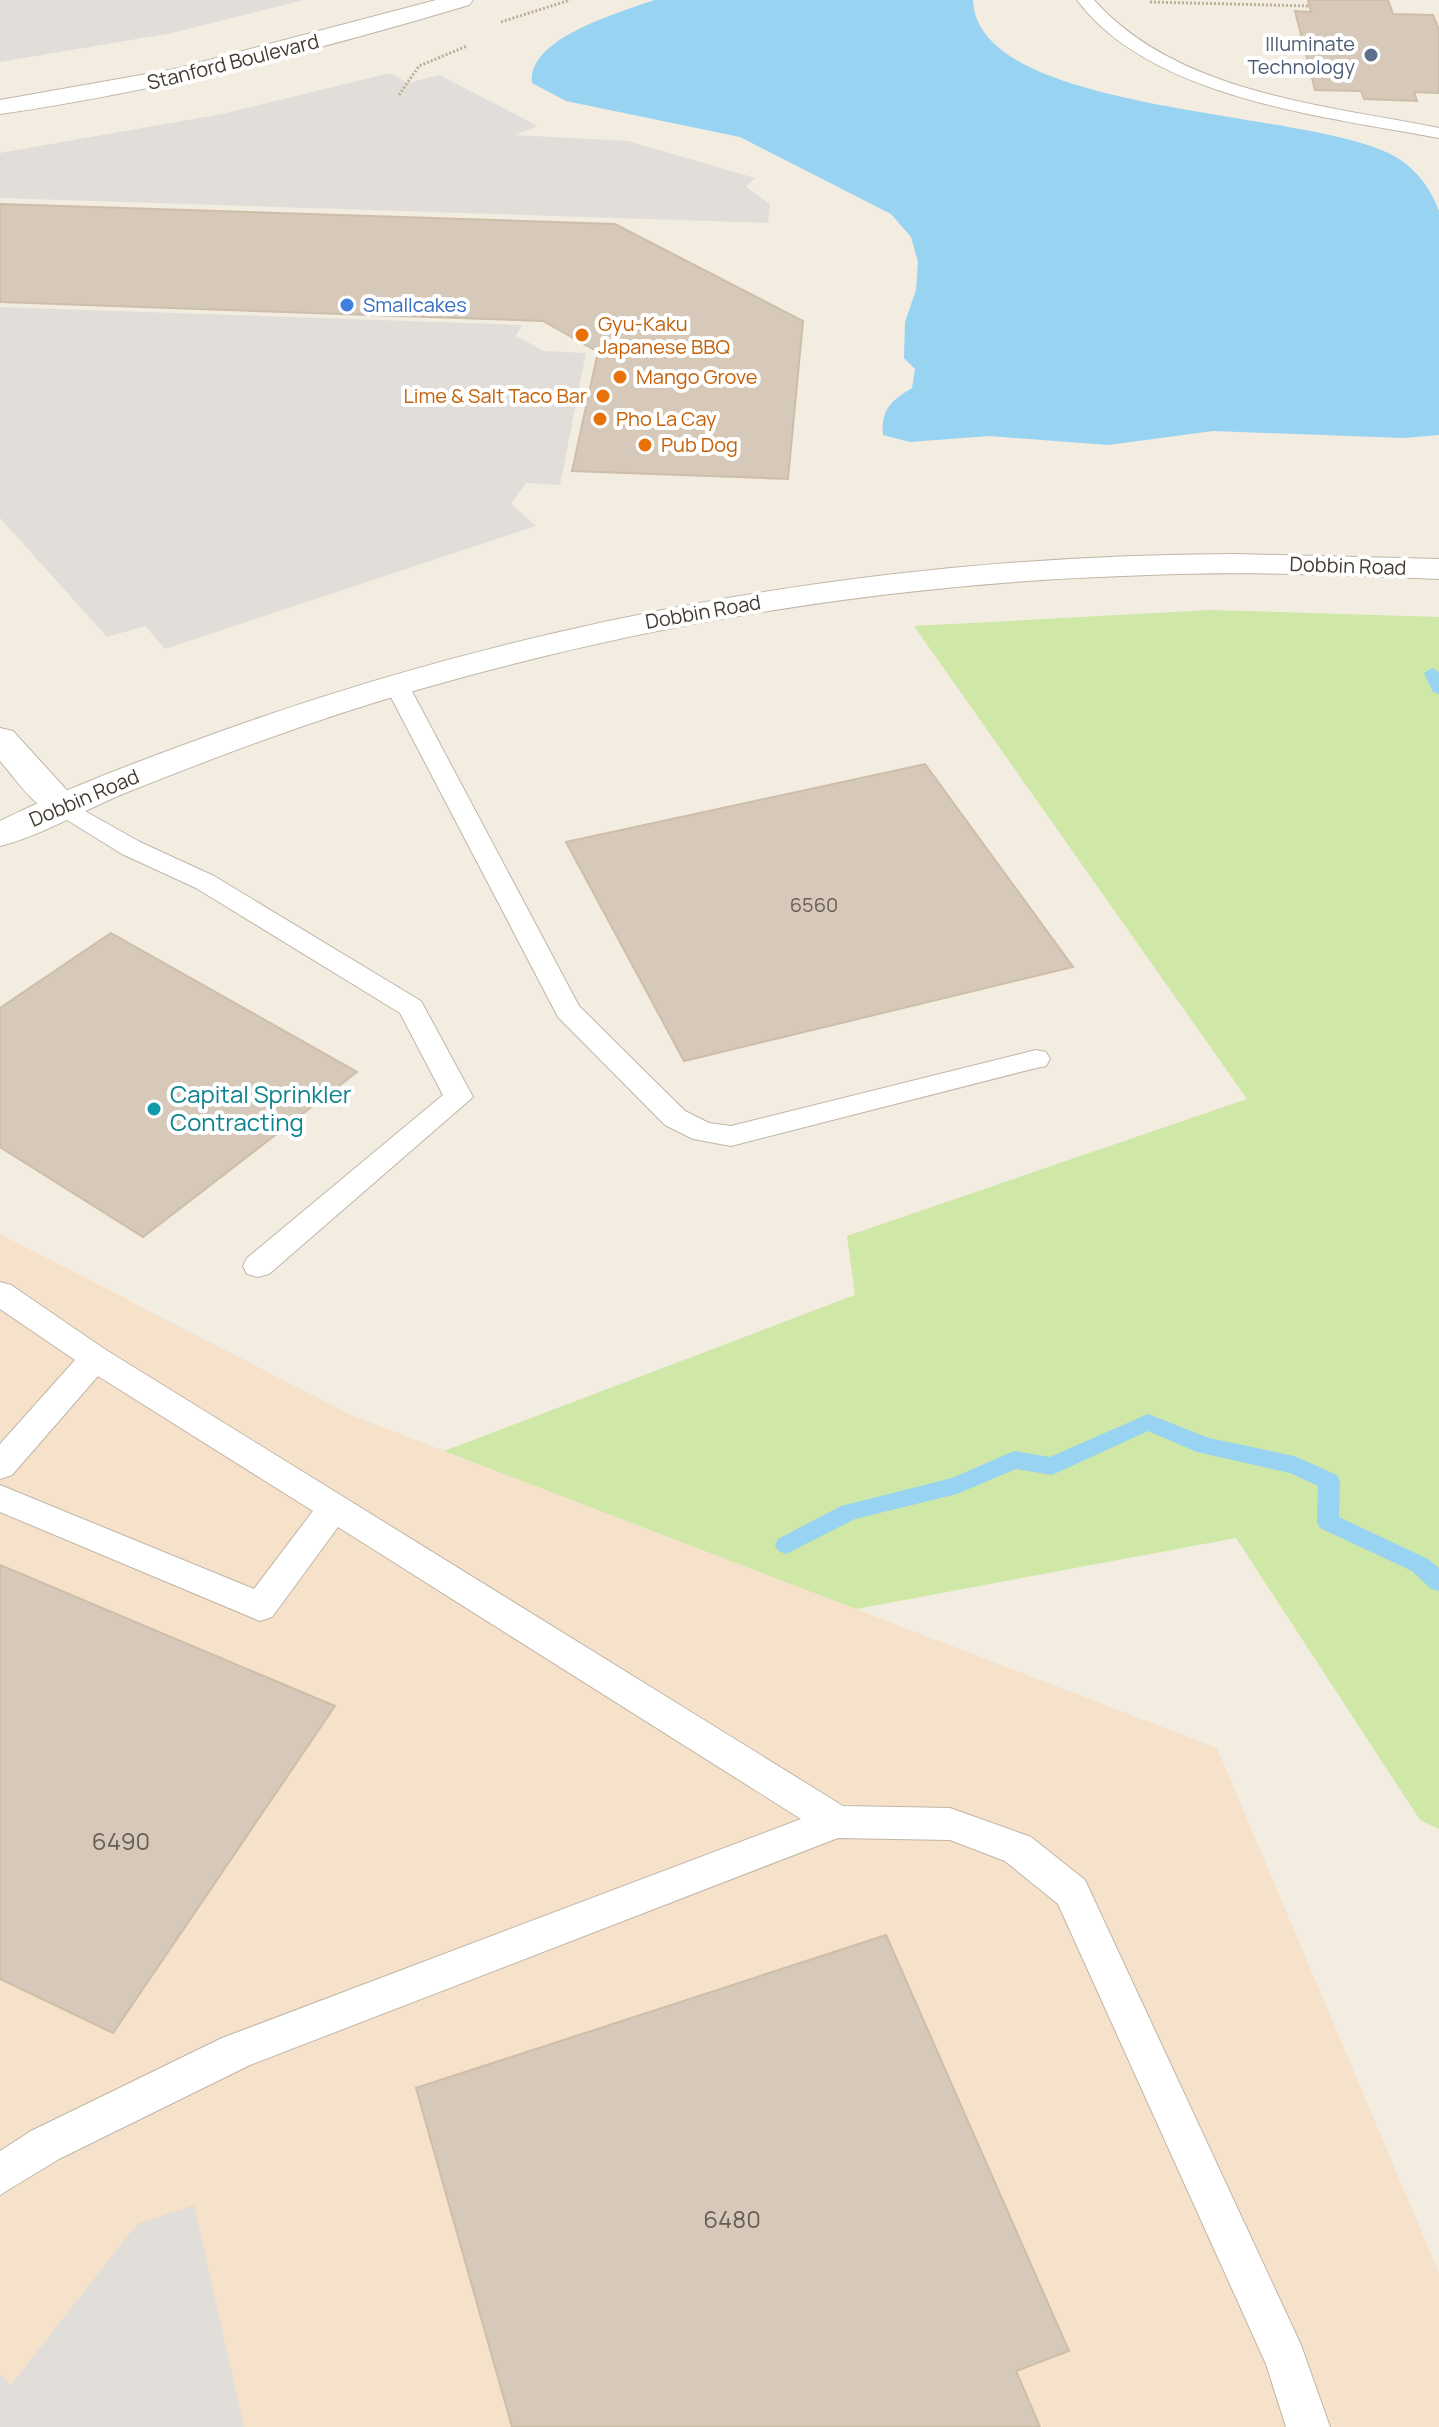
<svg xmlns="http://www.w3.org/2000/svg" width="1439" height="2427" font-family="Manrope,sans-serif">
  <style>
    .commercial { fill: #f6e1ca }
    .green { fill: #cfe8a7 }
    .parking { fill: #e1deda }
    .water { fill: #99d3f2 }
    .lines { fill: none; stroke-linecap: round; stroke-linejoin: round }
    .stream { fill: #99d3f2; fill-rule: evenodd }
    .building { fill: #d6c9b9; stroke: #cebea9; stroke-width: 2 }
    .service-casing { stroke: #c0b6a7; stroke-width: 2 }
    .minor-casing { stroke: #c0b6a7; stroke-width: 2 }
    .tertiary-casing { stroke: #c0b6a7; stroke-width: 2 }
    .path { stroke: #bfae94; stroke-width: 3; stroke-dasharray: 2 2; stroke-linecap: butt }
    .service { fill: #fff; fill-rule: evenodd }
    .minor { fill: #fff; fill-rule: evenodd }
    .tertiary { fill: #fff; fill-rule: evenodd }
    .service-dot { fill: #5c6f8a; stroke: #fff; stroke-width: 3 }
    .shop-dot { fill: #3f7fe0; stroke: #fff; stroke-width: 3 }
    .food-dot { fill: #e8710a; stroke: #fff; stroke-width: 3 }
    .culture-dot { fill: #0f9aa8; stroke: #fff; stroke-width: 3 }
    .labels { text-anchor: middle; stroke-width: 8; stroke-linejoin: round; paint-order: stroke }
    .far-service-label { font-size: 20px; fill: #4e5e75; stroke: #fff; text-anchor: end }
    .far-street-label { font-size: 20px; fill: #433b32; stroke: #fff }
    .far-shop-label { font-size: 20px; fill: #366cbe; stroke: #fff; text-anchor: start }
    .far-food-label { font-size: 20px; fill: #c56008; stroke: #fff; text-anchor: start }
    .number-label { font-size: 20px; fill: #685e54 }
    .culture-label { font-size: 24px; fill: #0d838f; stroke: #fff; text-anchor: start }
    .near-number-label { font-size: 24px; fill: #685e54 }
  </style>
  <rect width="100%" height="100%" fill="#f2ece1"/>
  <path class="commercial" d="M0 1234 351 1415 1217 1748 1439 2273V2427H0Z"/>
  <path class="green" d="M1211 610 1439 617V1829L1420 1820 1236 1538 856 1609 444 1451 855 1295 847 1236 1247 1099 914 626Z"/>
  <path class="parking" d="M0 0H304L172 33 0 62Z
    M390 73 408 83 439 75 538 126 515 135 628 141 755 178 746 187 770 204 768 223 0 198V153L222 114Z
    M0 307 522 325 516 336 544 351 586 353 560 485 526 483 511 504 536 526 165 649 145 626 107 637 0 518Z
    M194 2205 244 2427H0V2374L11 2385 137 2224Z"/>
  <path class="water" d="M654 0H973C977 118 1322 108 1399 159 1419 172 1431 190 1439 211V435L1403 438 1213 431 1108 445 989 436 910 442 883 435C881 409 891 401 912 388L915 369 904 358 905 322 916 290 918 262 911 237 891 214 740 137 566 101 532 83C527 38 619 13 654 0Z"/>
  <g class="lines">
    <path class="stream" d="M1432 668 1439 672V694L1433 692 1424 673Z
      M1148 1414 1209 1438 1294 1456 1337 1475 1340 1481 1339 1517 1428 1559 1439 1568V1591L1431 1589 1412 1571 1320 1528 1317 1522 1318 1486 1290 1473 1197 1452 1148 1431 1052 1475 1016 1469 957 1494 855 1519 786 1554 778 1551 775 1545 778 1539 841 1506 952 1478 1014 1451 1050 1457Z"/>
  </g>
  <path class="building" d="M1308 0H1388L1393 14 1433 15 1439 30V93L1414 92 1417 101 1364 99 1361 91 1315 90 1295 11 1311 12Z
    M0 204 615 224 803 321 788 479 572 471 598 352 543 321 0 302Z
    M925 764 1073 967 684 1061 566 842Z
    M111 933 357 1072 143 1237 0 1147V1008Z
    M0 1565 335 1706 113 2033 0 1979Z
    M886 1935 1069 2351 1016 2371 1040 2427H512L416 2088Z"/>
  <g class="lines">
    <defs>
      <path id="service" d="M1077 0H1094C1177 93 1323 105 1439 128V138C1325 116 1151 99 1077 0Z
        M395 675 407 682 579 1006 685 1111 709 1123 731 1126 1036 1050 1046 1052 1050 1059 1046 1066 1036 1068 731 1146 693 1139 665 1125 558 1017 383 682Z
        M60 797 140 842 214 876 421 1001 473 1097 269 1274 258 1277 247 1274 243 1266 247 1258 443 1095 400 1013 196 888 122 854 51 810 47 805 51 800Z
        M0 1282 11 1285 106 1350 843 1806 950 1808 1031 1837 1085 1880 1301 2345 1330 2427H1286L1266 2364 1058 1904 1005 1861 950 1840 838 1838 250 2065 59 2159 0 2195V2151L31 2131 222 2038 801 1819 338 1527 272 1617 260 1621 0 1512V1485L254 1589 313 1511 98 1376 12 1475 0 1479V1444L75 1360 0 1309Z"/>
      <path id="minor" d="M436 0H473L469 5C315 51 160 91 0 114V100L175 69Z
        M0 728 13 731 73 797 78 805 73 813C40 821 20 783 0 761Z"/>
      <path id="tertiary" d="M1235 554 1439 559V579C1343 575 1246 571 1149 575 904 582 660 620 424 688 324 716 226 753 130 791 87 808 44 835 0 846V821C71 786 145 759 219 732 545 615 889 555 1235 554Z"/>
    </defs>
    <use href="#service" class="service-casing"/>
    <use href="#minor" class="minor-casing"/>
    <use href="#tertiary" class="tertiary-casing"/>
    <path class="path" d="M1150 2 1310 6
      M501 22 570 0
      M399 95 419 66 467 46"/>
    <use href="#service" class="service"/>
    <use href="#minor" class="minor"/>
    <use href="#tertiary" class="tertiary"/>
  </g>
  <circle class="service-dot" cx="1371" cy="55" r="8"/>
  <circle class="shop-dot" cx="347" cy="305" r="8"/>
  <g class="food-dot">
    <circle cx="582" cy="335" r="8"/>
    <circle cx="620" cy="377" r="8"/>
    <circle cx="603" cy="396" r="8"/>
    <circle cx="600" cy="419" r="8"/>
    <circle cx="645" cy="445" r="8"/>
  </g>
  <circle class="culture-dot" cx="154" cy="1109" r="8"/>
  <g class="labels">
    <g class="far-service-label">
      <text x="1355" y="51">Illuminate<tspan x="1355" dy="23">Technology</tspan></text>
    </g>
    <g class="far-street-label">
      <text transform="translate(233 62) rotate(-14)" y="7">Stanford Boulevard</text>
      <text transform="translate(1348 566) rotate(2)" y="7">Dobbin Road</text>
      <text transform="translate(703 612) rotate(-10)" y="7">Dobbin Road</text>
      <text transform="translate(84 798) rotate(-23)" y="7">Dobbin Road</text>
    </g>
    <g class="far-shop-label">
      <text x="363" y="312">Smallcakes</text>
    </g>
    <g class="far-food-label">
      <text x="598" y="331">Gyu-Kaku<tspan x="598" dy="23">Japanese BBQ</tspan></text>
      <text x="636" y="384">Mango Grove</text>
      <text x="587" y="403" text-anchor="end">Lime &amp; Salt Taco Bar</text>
      <text x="616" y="426">Pho La Cay</text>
      <text x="661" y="452">Pub Dog</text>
    </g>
    <g class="number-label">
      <text x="814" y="912">6560</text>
    </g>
    <g class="culture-label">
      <text x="170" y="1103">Capital Sprinkler<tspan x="170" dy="28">Contracting</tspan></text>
    </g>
    <g class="near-number-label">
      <text x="121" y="1850">6490</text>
      <text x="732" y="2228">6480</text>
    </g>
  </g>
</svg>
